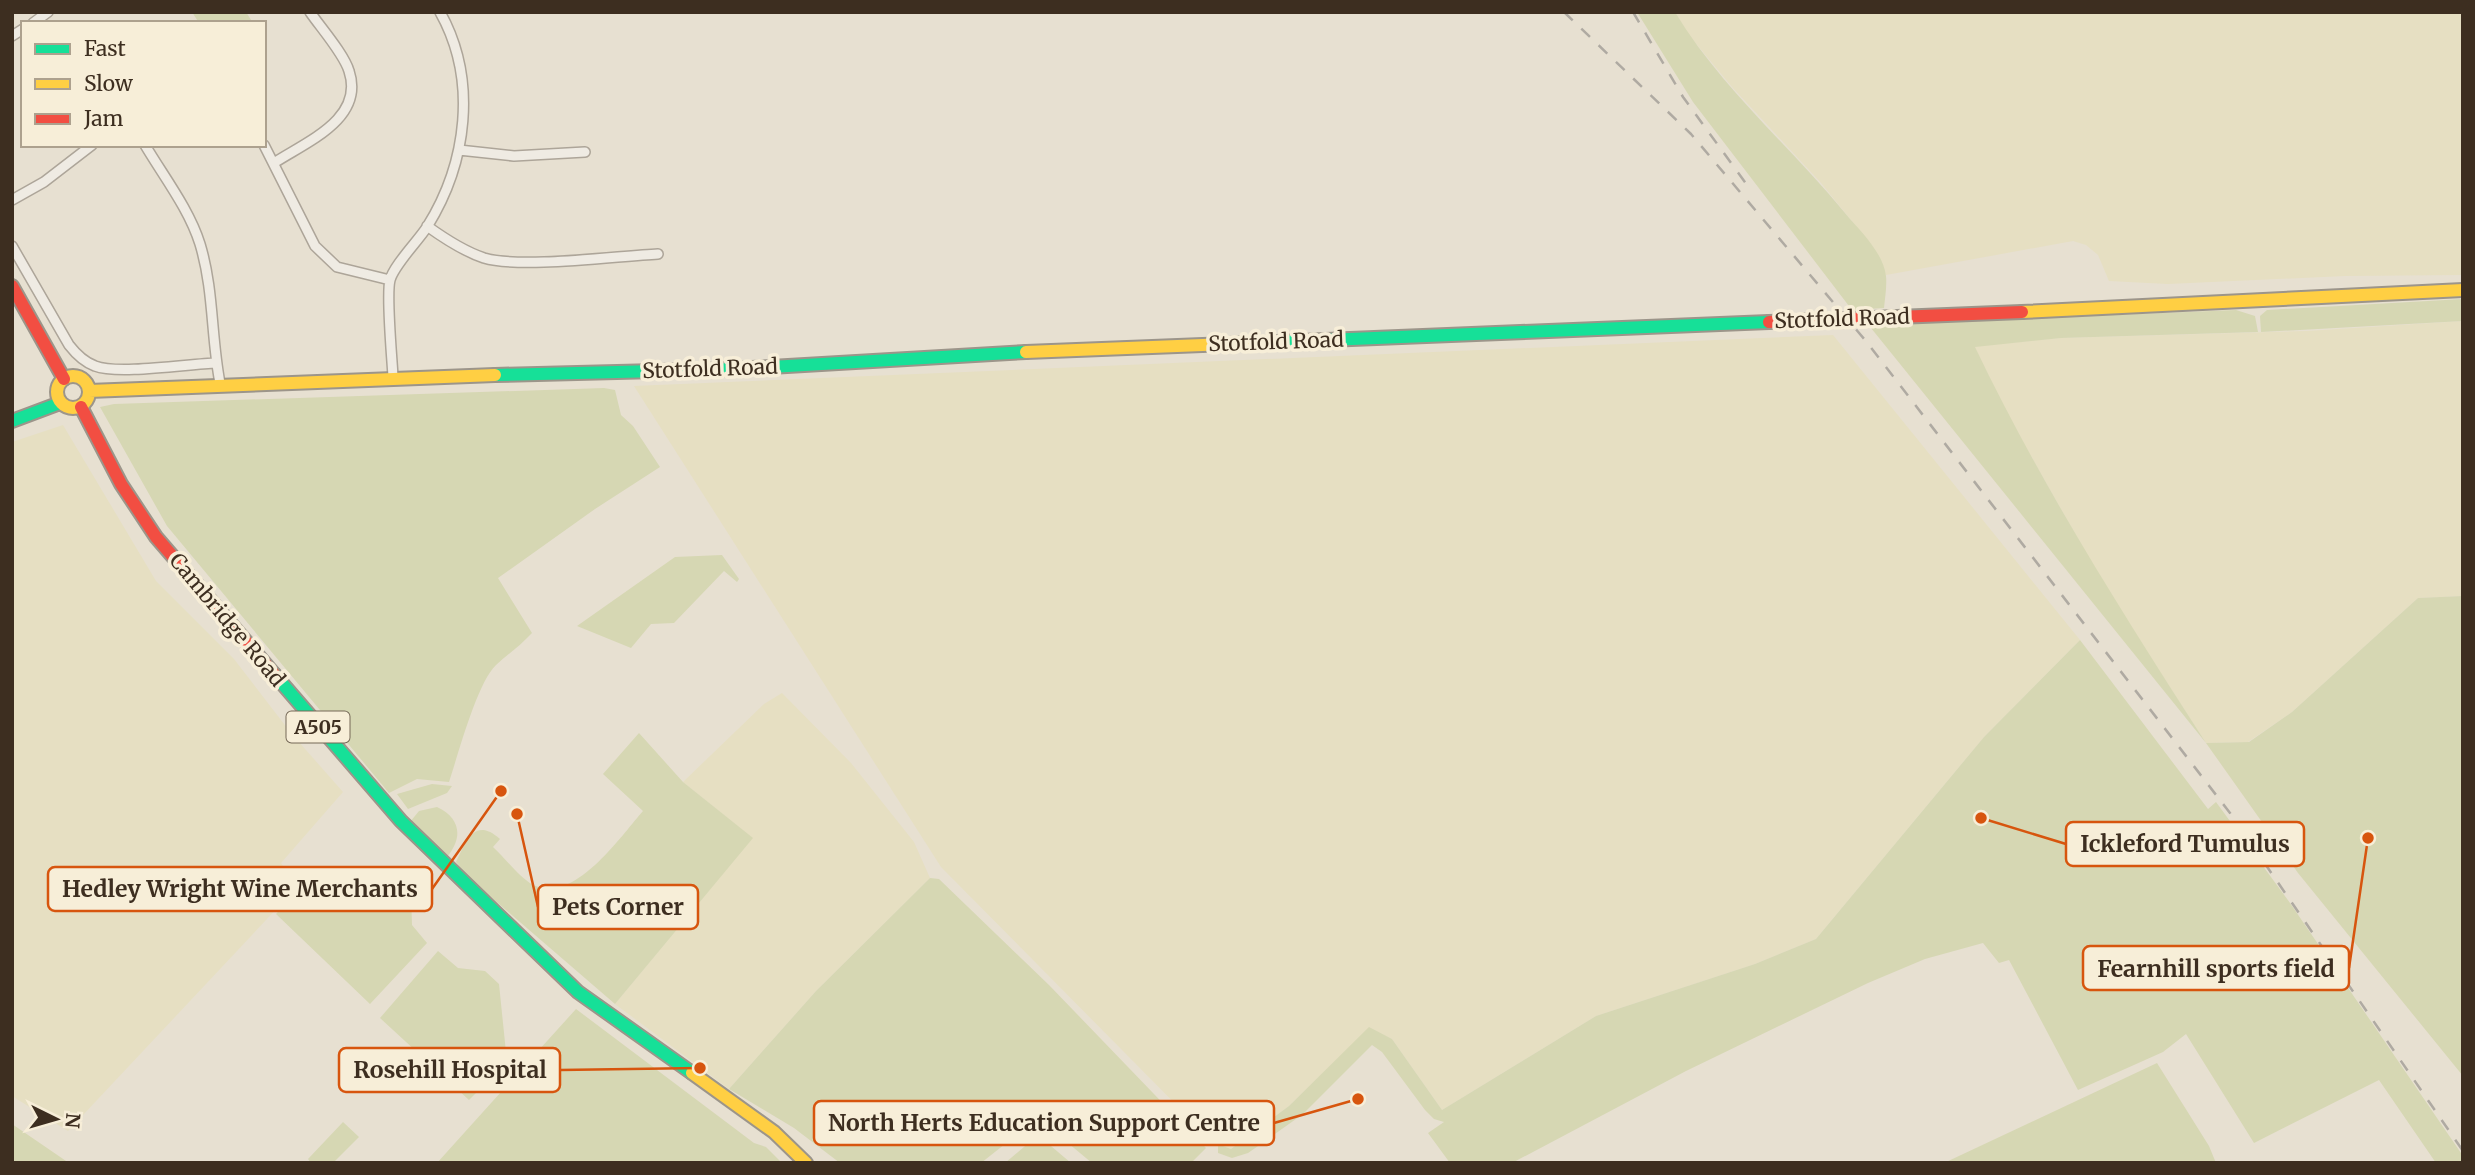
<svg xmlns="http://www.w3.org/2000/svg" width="2475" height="1175" font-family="Merriweather,serif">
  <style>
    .farmland { fill: #e6dfc2 }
    .green { fill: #d6d7b3 }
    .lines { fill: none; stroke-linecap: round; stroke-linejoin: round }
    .street-casing { stroke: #ada599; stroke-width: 12 }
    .fast-casing { stroke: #9c958a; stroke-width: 16 }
    .slow-casing { stroke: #9c958a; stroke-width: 16 }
    .jam-casing { stroke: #9c958a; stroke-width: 16 }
    .street { stroke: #efebe3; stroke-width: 9 }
    .fast { stroke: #16e098; stroke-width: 12 }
    .slow { stroke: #ffcf43; stroke-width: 12 }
    .jam { stroke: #f24e42; stroke-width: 12 }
    .rail { stroke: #afaaa2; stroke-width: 2.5; stroke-dasharray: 12 12; stroke-linecap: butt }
    .labels { text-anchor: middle; stroke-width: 7; stroke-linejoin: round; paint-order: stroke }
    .shield { fill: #f7eed8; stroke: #756857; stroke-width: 2 }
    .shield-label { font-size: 19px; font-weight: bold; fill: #3d2e20 }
    .street-label { font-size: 21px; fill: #3d2e20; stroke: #f7eed8 }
    .leader { fill: none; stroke: #d7550e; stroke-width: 2.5 }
    .callout-dot { fill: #d7550e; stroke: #f7eed8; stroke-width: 2.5 }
    .callout { fill: #f7eed8; stroke: #d7550e; stroke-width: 2.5 }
    .callout-label { font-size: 23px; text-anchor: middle; font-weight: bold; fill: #3d2e20 }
  </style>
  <rect width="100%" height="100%" fill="#e7e0d1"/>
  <path class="farmland" d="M1675 12H2463V275L2345 276 2168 284 2109 281 2098 255 2086 245 2073 241 1886 275 1872 246 1821 183 1732 87 1688 34Z
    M2463 321V596L2418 598 2292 712 2248 742 2206 743 2108 592 2007 414 1974 346 2060 338 2307 331Z
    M1833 335 2080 640 1984 737 1816 939 1755 964 1596 1016 1442 1110 1392 1039 1369 1028 1289 1106 1231 1149 1213 1142 941 867 634 386Z
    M63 425 156 581 234 659 291 733 343 792 281 863 297 887 68 1131 12 1096V442Z
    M782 693 851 763 914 842 930 878 816 991 729 1089 615 1004 752 838 683 782 764 704Z"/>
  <path class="green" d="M192 12H246L253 23H199Z
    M1637 12H1675C1720 87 1790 146 1845 213 1860 231 1883 252 1886 276 1887 286 1885 298 1884 308L1852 310 1693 102Z
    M2463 299V321L2261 332 2260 316 2267 310Z
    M2236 310 2255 316 2258 332 2061 338 1975 347C2041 485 2123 614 2206 743L2249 742 2292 712 2418 598 2463 596V1076L2298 873 2206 743 1871 328 1885 324Z
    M604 388 615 390 621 415 633 426 660 467 595 509 498 578 532 633C520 646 508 654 496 665 477 683 458 755 449 782L417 779 389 793 167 526 100 407 114 404Z
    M722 555 739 579 737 582 724 571 674 623 651 624 631 648 577 626 675 557Z
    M2080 640 2208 809 2216 802 2290 903 2463 1156V1163H2436L2379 1080 2254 1143 2186 1034 2163 1052 2078 1090 2009 960 1999 963 1983 943 1925 959 1868 983 1686 1071 1512 1163H1450L1428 1133 1444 1122 1434 1119 1425 1110 1382 1052 1372 1045 1303 1114 1261 1144 1248 1153 1232 1158 1218 1153V1144L1231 1149 1289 1106 1369 1027 1392 1039 1442 1110 1596 1016 1755 964 1816 939 1984 737Z
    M639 733 683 782 753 838 615 1004 470 879 456 862C466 842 474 816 500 839L493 847C505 858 519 877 533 885 574 905 620 837 643 811L603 774Z
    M432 784 452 786 447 793 408 809 397 794Z
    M437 807C461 818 463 838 447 857L410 822 419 811Z
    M930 878 939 879 1049 985 1206 1148 1191 1163H1092L1038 1118 981 1163H840L794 1128 729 1089 816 991Z
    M306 882 335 887 403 885 411 893 412 925 427 943 370 1004 276 914Z
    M438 951 458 968 485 971 499 984 507 1062 469 1100 380 1018Z
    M576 1009 754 1143 766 1147 782 1163H437Z
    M2157 1063 2209 1146 2216 1163H1944Z
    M343 1122 359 1137 333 1163H311L308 1159Z
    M12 1124 69 1163H12Z
    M1038 1135 1071 1163H1005Z"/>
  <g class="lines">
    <defs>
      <path id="street" d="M33 23 48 12
        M12 36 23 29
        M145 145C164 177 189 209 200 244 214 290 211 337 220 383
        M264 145 315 246 337 267 390 280
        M459 150 514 156 585 152
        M274 163C306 142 365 119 349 71 344 54 321 28 310 12
        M12 200 44 182 92 145
        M427 226C445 239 463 251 484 258 521 269 616 256 658 254
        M12 246 69 345C76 354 84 362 95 366 118 375 188 364 216 363
        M393 377C392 357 386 295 390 280 394 265 418 241 427 227 467 163 478 80 440 12"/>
      <path id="fast" d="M1277 342 1769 322
        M495 375 736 369 1026 352
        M12 421 60 403
        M274 674 401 821 578 992 692 1073"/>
      <path id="slow" d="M2022 312 2463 290
        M1026 352 1277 342
        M57 392a16 16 0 1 1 32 0a16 16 0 1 1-32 0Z
        M89 391 495 375
        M692 1073 774 1132 806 1163"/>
      <path id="jam" d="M12 286 64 379
        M1769 322 2022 312
        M81 407 121 484 156 537 274 674"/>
    </defs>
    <use href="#street" class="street-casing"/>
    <use href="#fast" class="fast-casing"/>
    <use href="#slow" class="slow-casing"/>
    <use href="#jam" class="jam-casing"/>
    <use href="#street" class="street"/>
    <use href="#fast" class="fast"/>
    <use href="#slow" class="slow"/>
    <use href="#jam" class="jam"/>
    <path class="rail" d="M1564 12 1691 134 1865 340 2230 813 2463 1151
      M1633 12 1683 97 1750 189"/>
  </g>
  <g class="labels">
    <rect class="shield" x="286.5" y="711.5" width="63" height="31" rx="5"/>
    <g class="shield-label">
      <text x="318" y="734">A505</text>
    </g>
    <g class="street-label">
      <text transform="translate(1842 319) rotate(-2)" y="7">Stotfold Road</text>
      <text transform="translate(1276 342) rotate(-2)" y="7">Stotfold Road</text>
      <text transform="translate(710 369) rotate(-2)" y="7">Stotfold Road</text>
      <text transform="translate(227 620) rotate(50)" y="7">Cambridge Road</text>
    </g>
  </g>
  <path class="leader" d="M1981 818L2066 844M501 791L432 889M517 814L538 907M2368 838L2349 968M700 1068L560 1070M1358 1099L1274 1123"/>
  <g class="callout-dot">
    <circle cx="1981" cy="818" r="7"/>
    <circle cx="501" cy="791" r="7"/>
    <circle cx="517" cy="814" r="7"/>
    <circle cx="2368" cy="838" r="7"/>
    <circle cx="700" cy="1068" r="7"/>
    <circle cx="1358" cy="1099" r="7"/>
  </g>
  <g class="callout">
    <rect x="2066" y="822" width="238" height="44" rx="7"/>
    <rect x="48" y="867" width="384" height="44" rx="7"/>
    <rect x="538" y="885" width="160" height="44" rx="7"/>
    <rect x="2083" y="946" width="266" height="44" rx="7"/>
    <rect x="339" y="1048" width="221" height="44" rx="7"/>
    <rect x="814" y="1101" width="460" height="44" rx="7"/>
  </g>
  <g class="callout-label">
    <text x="2185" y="852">Ickleford Tumulus</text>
    <text x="240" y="897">Hedley Wright Wine Merchants</text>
    <text x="618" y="915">Pets Corner</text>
    <text x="2216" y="977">Fearnhill sports field</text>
    <text x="450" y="1078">Rosehill Hospital</text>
    <text x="1044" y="1131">North Herts Education Support Centre</text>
  </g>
  <rect width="2475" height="1175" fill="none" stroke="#3d2e20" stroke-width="28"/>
  <rect x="21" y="21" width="245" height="126" fill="#f7eed8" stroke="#ada18e" stroke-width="2"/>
  <rect x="35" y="44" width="35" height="10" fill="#16e098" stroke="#ada18e" stroke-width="2"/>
  <text x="84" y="56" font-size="21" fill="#3d2e20">Fast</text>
  <rect x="35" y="79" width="35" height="10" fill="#ffcf43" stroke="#ada18e" stroke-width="2"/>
  <text x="84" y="91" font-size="21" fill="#3d2e20">Slow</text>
  <rect x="35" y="114" width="35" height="10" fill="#f24e42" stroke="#ada18e" stroke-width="2"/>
  <text x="84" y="126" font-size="21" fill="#3d2e20">Jam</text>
  <g transform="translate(56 1119) rotate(95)" stroke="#f7eed8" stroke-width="5" paint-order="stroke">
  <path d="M0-5L12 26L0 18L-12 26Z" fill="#3d2e20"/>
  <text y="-10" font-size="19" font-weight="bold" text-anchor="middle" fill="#3d2e20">N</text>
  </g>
</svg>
